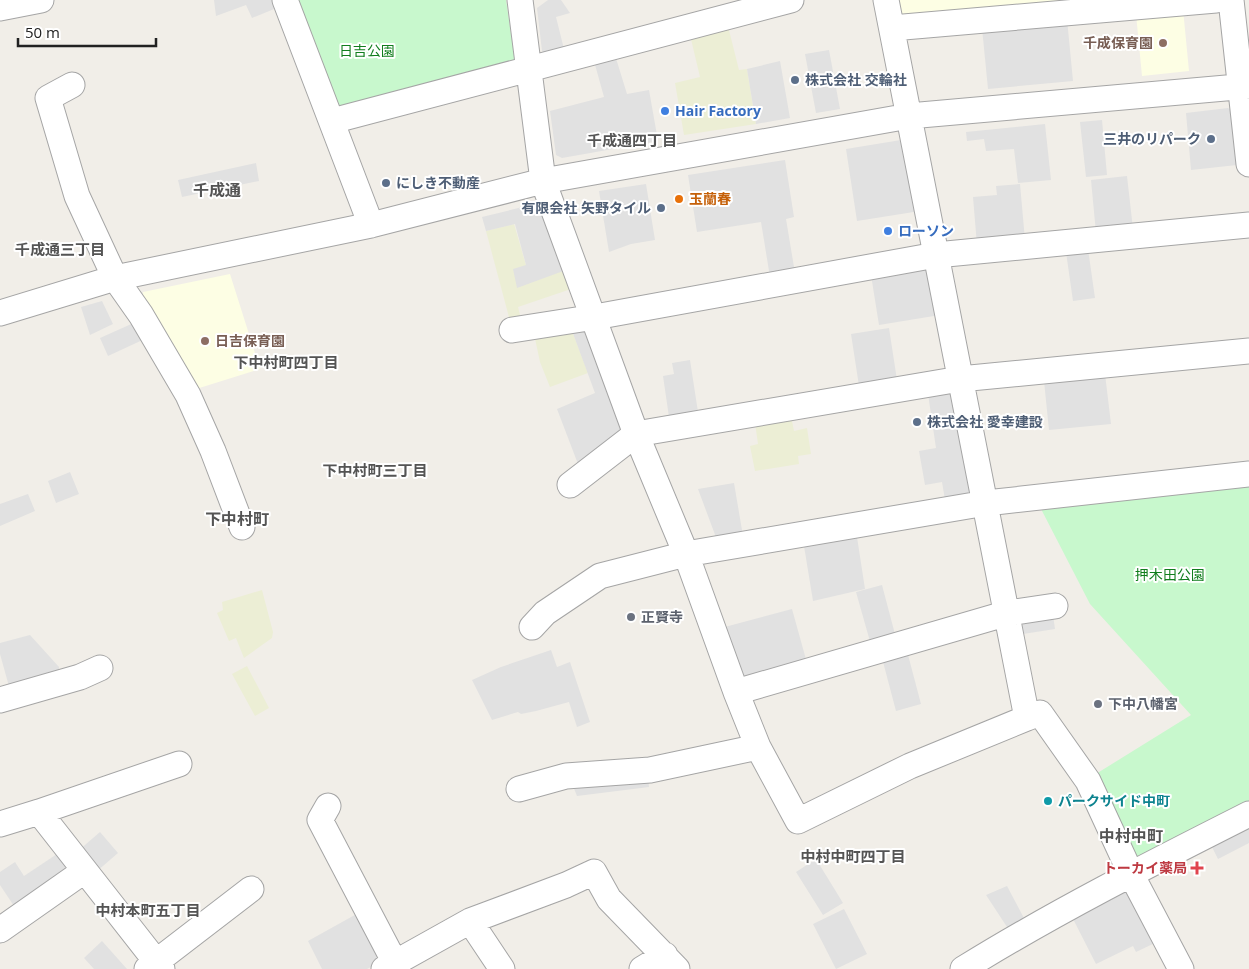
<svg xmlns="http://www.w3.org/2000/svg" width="1249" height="969" font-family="'Open Sans','Noto Sans JP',sans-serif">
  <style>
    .education { fill: #fdfee4 }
    .farmland { fill: #eceed5 }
    .park { fill: #c8f8cd }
    .parking { fill: #e1e1e1 }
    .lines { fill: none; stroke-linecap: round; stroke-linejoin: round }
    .minor-casing { stroke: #a5a5a5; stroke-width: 27 }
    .minor { stroke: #fff; stroke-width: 25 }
    .education-dot { fill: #8d6e63; stroke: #fff; stroke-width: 2 }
    .service-dot { fill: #5c6f8a; stroke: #fff; stroke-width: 2 }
    .shop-dot { fill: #3f7fe0; stroke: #fff; stroke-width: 2 }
    .food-dot { fill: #e8710a; stroke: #fff; stroke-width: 2 }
    .worship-dot { fill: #6b7280; stroke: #fff; stroke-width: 2 }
    .culture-dot { fill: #0f9aa8; stroke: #fff; stroke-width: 2 }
    .health-dot { fill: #e0444e; stroke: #fff; stroke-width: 2 }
    .labels { text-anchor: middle; stroke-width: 4; stroke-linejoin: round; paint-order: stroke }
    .education-label { font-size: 14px; font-weight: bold; fill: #785e54; stroke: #fff; text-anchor: end }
    .park-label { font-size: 14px; fill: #117d1d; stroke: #fff }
    .service-label { font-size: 14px; font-weight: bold; fill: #4e5e75; stroke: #fff; text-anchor: start }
    .shop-label { font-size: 14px; font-weight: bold; fill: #366cbe; stroke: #fff; text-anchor: start }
    .food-label { font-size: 14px; font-weight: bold; fill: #c56008; stroke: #fff; text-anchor: start }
    .worship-label { font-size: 14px; font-weight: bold; fill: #5b616d; stroke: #fff; text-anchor: start }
    .culture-label { font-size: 14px; font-weight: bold; fill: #0d838f; stroke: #fff; text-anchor: start }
    .health-label { font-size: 14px; font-weight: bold; fill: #be3a42; stroke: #fff; text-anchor: end }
    .neighbourhood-label { font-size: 15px; font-weight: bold; fill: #545454; stroke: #fff }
    .quarter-label { font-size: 16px; font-weight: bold; fill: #545454; stroke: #fff }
  </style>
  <rect width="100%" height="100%" fill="#f1eee8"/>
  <path class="education" d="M899 0H1095L902 17Z
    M1183 9 1189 71 1142 76 1136 14Z
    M230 274 260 369 193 390 144 313 143 292Z"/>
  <path class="farmland" d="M728 26 739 70 747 69 756 124 684 135 675 83 700 77 690 35Z
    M514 224 526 265 566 270 574 288 518 307 521 319 510 321 486 231Z
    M571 328 588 373 550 387 540 362 534 334Z
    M791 416 794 431 807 428 811 454 798 456 799 464 755 471 750 446 758 444 755 423Z
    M262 590 273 632 272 638 244 658 236 638 229 641 217 613 223 610 222 602Z
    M247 666 269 708 255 716 232 674Z"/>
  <path class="park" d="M293 0H506L516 67 338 112Z
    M1249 485V803L1137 862 1091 777 1191 715 1090 604 1040 507Z"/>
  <path class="parking" d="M214 0H276L279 7 252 18 246 5 216 16Z
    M548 0H561L570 13 556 17 565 53 548 56 542 51 537 8Z
    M1067 19 1073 81 988 89 982 28Z
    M829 50 840 109 816 113 805 54Z
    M615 55 627 94 649 90 658 141 562 158 556 155 550 111 604 97 594 61Z
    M780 61 790 118 756 124 747 69Z
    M1228 108 1232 111 1237 165 1191 170 1186 113Z
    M1102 120 1107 175 1086 177 1080 122Z
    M1045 124 1051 180 1018 183 1014 149 986 151 984 139 967 141 966 132Z
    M901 140 920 211 857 221 846 149Z
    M785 160 794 217 786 219 795 273 770 277 761 222 697 232 688 175Z
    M256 163 259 181 182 197 178 180Z
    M1127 176 1133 229 1096 233 1091 180Z
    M646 184 655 240 631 244 609 252 599 191Z
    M1020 184 1025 240 977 245 973 197 997 195 996 186Z
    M535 204 543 209 566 270 517 288 513 269 526 265 515 224 486 231 482 217Z
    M1088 249 1095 298 1073 301 1066 252Z
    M925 267 932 272 940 315 879 325 871 275Z
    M102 301 113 324 90 335 81 307Z
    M138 321 149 337 108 356 100 338Z
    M584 326 626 426 578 464 557 409 595 393 571 328Z
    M889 328 897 380 859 386 851 334Z
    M690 360 698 412 669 417 663 376 674 374 672 363Z
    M1105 374 1111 424 1049 430 1044 381Z
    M950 391 974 489 968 496 945 500 942 482 925 485 919 451 936 448 928 394Z
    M70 472 79 494 56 503 48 481Z
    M734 483 743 536 717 540 698 489Z
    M28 494 35 511 0 526V504Z
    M857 537 865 589 813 601 804 546Z
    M882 585 896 638 871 645 856 592Z
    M792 609 807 663 747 680 740 677 721 628Z
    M1053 615 1055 629 1023 634 1021 620Z
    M30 635 59 667V676L10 690 0 654V643Z
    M551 650 557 667 570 662 590 722 577 727 569 702 536 711 521 714 518 712 492 720 472 680 501 667Z
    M907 651 921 704 896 711 882 658Z
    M648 776 649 787 577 796 571 781Z
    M1249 826V843L1218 859 1211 845Z
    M100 832 118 853 96 872 78 851Z
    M60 852 68 864V874L16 909 0 885V872L15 862 24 876Z
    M816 859 843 903 823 915 796 872Z
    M1007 886 1026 922 1009 930 986 895Z
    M1126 888 1157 942 1136 952 1133 946 1096 964 1071 915Z
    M844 909 867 954 836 969 813 924Z
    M362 911 388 958 367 969H322L308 941Z
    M102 941 127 969H94L84 958Z"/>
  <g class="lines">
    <defs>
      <path id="minor" d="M285 0 371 225
        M520 0 543 181 636 434 686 554 736 692 758 747 798 821 910 766 1027 718
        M886 0 1027 718 1040 713 1088 781 1131 874 1181 969
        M1231 0 1249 164
        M0 8 41 0
        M892 28 1216 0
        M72 85 48 98 77 196 115 278 141 315 188 395 213 451 242 527
        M332 121 791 0
        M0 313 115 278 371 225 543 181 909 116 1249 86
        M512 330 595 317 936 255 1249 225
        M570 485 636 434 960 379 1249 351
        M532 627 545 613 600 576 686 554 986 503 1249 474
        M736 692 1008 613 1055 606
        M0 700 80 677 100 668
        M519 789 566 776 650 770 758 747
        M328 806 320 820 395 963
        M39 812 162 969
        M0 824 39 812 179 764
        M470 921 502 969
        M0 930 84 871
        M147 969 251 889
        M384 969 470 921 566 885 594 872 609 899 677 969
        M642 969 665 955
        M963 969C1055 912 1152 863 1249 814"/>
    </defs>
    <use href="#minor" class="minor-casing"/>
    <use href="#minor" class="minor"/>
  </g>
  <g class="education-dot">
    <circle cx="1163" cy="43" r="5"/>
    <circle cx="205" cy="341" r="5"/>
  </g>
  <g class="service-dot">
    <circle cx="795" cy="80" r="5"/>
    <circle cx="1211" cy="139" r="5"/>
    <circle cx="386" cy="183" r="5"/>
    <circle cx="661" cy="208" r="5"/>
    <circle cx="917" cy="422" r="5"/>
  </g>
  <g class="shop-dot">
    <circle cx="665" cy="111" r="5"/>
    <circle cx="888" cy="231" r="5"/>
  </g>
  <circle class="food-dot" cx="679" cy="199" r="5"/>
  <g class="worship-dot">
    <circle cx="631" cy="617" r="5"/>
    <circle cx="1098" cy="704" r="5"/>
  </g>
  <circle class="culture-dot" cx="1048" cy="801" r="5"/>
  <path class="health-dot" d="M1194.5 860.5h5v5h5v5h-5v5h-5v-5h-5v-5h5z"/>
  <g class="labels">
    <g class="education-label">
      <text x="1153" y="48">千成保育園</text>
      <text x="215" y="346" text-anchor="start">日吉保育園</text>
    </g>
    <g class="park-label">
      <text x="367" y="56">日吉公園</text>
      <text x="1170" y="580">押木田公園</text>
    </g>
    <g class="service-label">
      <text x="805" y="85">株式会社 交輪社</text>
      <text x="1201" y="144" text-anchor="end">三井のリパーク</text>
      <text x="396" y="188">にしき不動産</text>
      <text x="651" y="213" text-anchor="end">有限会社 矢野タイル</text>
      <text x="927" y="427">株式会社 愛幸建設</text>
    </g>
    <g class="shop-label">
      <text x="675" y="116">Hair Factory</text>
      <text x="898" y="236">ローソン</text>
    </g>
    <g class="food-label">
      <text x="689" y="204">玉蘭春</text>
    </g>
    <g class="worship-label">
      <text x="641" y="622">正賢寺</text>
      <text x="1108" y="709">下中八幡宮</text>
    </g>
    <g class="culture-label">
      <text x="1058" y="806">パークサイド中町</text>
    </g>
    <g class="health-label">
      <text x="1187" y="873">トーカイ薬局</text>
    </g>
    <g class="neighbourhood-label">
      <text x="632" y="146">千成通四丁目</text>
      <text x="60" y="255">千成通三丁目</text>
      <text x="286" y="368">下中村町四丁目</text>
      <text x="375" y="476">下中村町三丁目</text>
      <text x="853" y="862">中村中町四丁目</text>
      <text x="148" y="916">中村本町五丁目</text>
    </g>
    <g class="quarter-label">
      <text x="217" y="196">千成通</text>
      <text x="237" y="525">下中村町</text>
      <text x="1131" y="842">中村中町</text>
    </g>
  </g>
  <path d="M18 38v8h138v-8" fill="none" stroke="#212121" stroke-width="2.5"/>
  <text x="25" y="38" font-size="15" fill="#212121" stroke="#ffffff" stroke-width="4" paint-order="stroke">50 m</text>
</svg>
